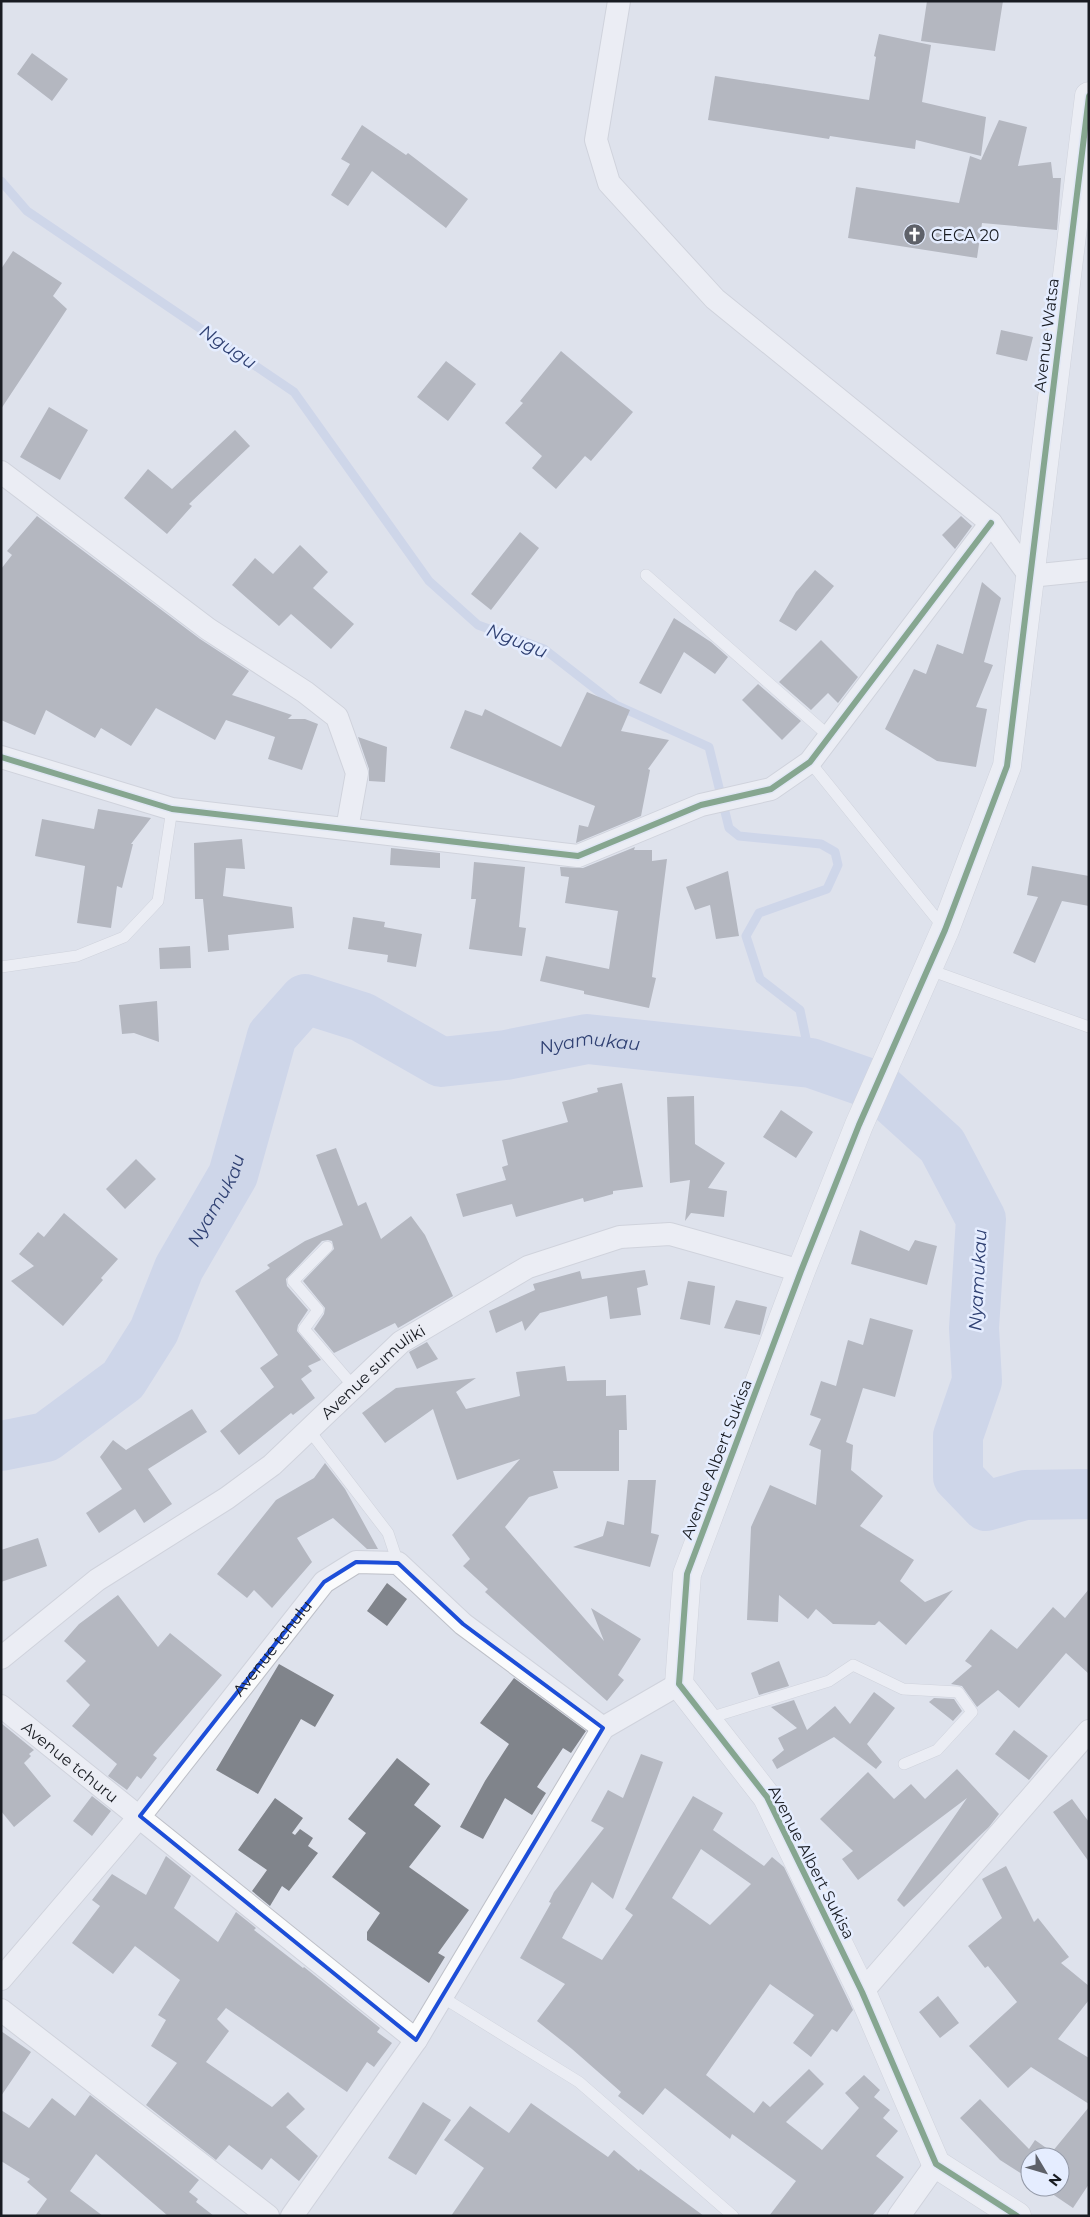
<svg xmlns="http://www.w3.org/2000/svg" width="1090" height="2217" font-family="Montserrat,sans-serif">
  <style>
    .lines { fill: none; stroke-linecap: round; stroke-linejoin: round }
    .stream { stroke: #bbc7e5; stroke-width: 9 }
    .river { stroke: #bbc7e5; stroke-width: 50 }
    .building { fill: #80848b; fill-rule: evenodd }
    .service-casing { stroke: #bec0c8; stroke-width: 12 }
    .minor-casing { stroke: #bec0c8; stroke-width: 24 }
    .tertiary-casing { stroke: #bec0c8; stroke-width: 29 }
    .service { stroke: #fafbfc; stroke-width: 11 }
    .minor { stroke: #fafbfc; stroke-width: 22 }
    .tertiary { stroke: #fafbfc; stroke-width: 28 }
    .cycleway-casing { stroke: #e5edff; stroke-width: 9 }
    .cycleway { stroke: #1b5e20; stroke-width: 6 }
    .marked { fill: none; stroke: #1d4ed8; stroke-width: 4; stroke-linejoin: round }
    .labels { text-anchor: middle; stroke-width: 5; stroke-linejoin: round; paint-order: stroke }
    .poi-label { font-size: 16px; fill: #191c22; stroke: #e5edff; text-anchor: start }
    .street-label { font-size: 16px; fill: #191c22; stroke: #e5edff }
    .water-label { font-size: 18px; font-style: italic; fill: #304173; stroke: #e5edff }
  </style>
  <rect width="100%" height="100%" fill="#dee2ec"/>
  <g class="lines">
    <path class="stream" d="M1 181 27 211 294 392 429 581 478 625 544 649 616 705 709 747 729 828 739 836 821 844 835 852 838 865 827 889 759 913 746 936 760 979 800 1010 811 1063"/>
    <path class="river" id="s1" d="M1 1446 46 1437 123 1380 154 1331 179 1268 233 1175 272 1036 305 999 362 1017 441 1062 506 1055 587 1039 811 1063 877 1086 942 1145 981 1219 974 1328 977 1381 958 1436V1477L986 1506 1025 1495 1089 1494"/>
  </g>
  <path class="building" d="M927 1H1003L995 51 921 41Z
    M879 34 931 45 922 102 986 117 981 156 916 140 915 149 830 136 829 139 708 120 715 76 869 100 876 57 874 56Z
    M32 53 68 79 52 101 17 74Z
    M999 120 1027 127 1018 166 1051 162 1053 178H1061L1057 230 982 223 977 258 848 238 856 187 959 203 970 156 981 160Z
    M362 125 406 155 408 153 468 199 446 228 372 171 348 206 331 195 350 164 341 159Z
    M13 251 62 283 53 296 67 309 1 409V269Z
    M1001 330 1033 337 1027 361 996 354Z
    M561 351 633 412 591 461 585 456 556 489 532 468 542 456 505 423 523 403 520 401Z
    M446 361 476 384 448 421 417 397Z
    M49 407 88 430 60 480 20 457Z
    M235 430 250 446 189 504 192 506 167 534 124 498 148 469 172 489Z
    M37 516 200 639 249 671 232 695 292 715 288 719H305L318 724 302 770 268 759 275 737 226 720 215 740 156 708 131 746 101 728 95 738 46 710 35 735 1 720V569L12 555 7 551Z
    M961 516 972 526 955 549 942 535Z
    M520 532 539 548 491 610 471 594Z
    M300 545 328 572 313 588 354 624 331 649 291 614 279 626 232 585 255 558 273 574Z
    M815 570 834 586 796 631 779 621 796 592Z
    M982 582 1001 598 984 662 993 665 976 707 987 709 976 767 937 761 885 729 914 669 926 674 937 644 963 654Z
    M674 618 711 642 728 657 715 674 684 652 661 694 639 683Z
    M821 640 858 677 838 703 828 693 811 710 779 682Z
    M758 684 801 721 782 740 742 700Z
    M587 692 630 710 621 731 669 740 648 769 650 770 641 816 576 843 579 825 588 827 595 806 450 748 465 710 482 716 485 709 561 747Z
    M358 737 387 747 385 782 369 781V769Z
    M98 809 151 818 131 844H133L122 888 117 886 111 928 77 923 85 866 35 856 42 819 94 829Z
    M242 839 245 869 226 868 223 896 292 907 294 928 228 935 229 950 208 952 203 899H195L194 843Z
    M635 847 634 850H652V861L667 859 652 977 656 978 649 1008 584 994V991L540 981 546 956 609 969 618 911 565 903 569 877 561 876 560 867 583 868Z
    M391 848 440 853V868L390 865Z
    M474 862 525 867 519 927 526 928 522 956 469 949 476 899H471Z
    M1032 866 1089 876V906L1062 901 1035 963 1013 953 1038 897 1027 895Z
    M728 871 739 936 716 939 710 905 695 910 686 887Z
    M353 917 385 922 384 927 422 934 416 967 387 962 388 955 348 949Z
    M190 946 191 968 160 969 159 948Z
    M157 1001 159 1042 134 1033 122 1034 119 1005Z
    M622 1083 643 1187 613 1191V1194L584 1202 583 1198 516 1217 512 1204 463 1217 456 1194 506 1180 502 1167 508 1165 502 1140 568 1122 562 1102 598 1092 597 1088Z
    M694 1096 695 1144 725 1163 708 1188 727 1191 724 1217 691 1213 685 1221 690 1180 670 1183 667 1097Z
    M781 1110 813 1132 796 1158 763 1137Z
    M336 1148 358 1206 366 1202 381 1239 411 1216 425 1235 453 1296 398 1328 395 1323 334 1353 314 1329 324 1314 325 1308 303 1281 334 1249 332 1241 328 1240 322 1241 286 1279 287 1286 308 1310 298 1325 297 1331 321 1360 308 1366 312 1371 301 1379 315 1398 293 1415 291 1413 239 1455 220 1431 274 1387 260 1368 278 1355 235 1291 270 1268 267 1265 305 1241 343 1225 316 1155Z
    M136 1159 156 1179 125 1209 106 1189Z
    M64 1213 118 1259 101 1278 103 1280 63 1326 11 1281 34 1266 19 1254 38 1232 44 1237Z
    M860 1230 909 1251 915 1240 937 1246 927 1285 851 1264Z
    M645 1270 648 1285 637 1288 641 1315 610 1319 607 1296 540 1313 525 1331 522 1321 496 1333 489 1311 535 1290 533 1284 580 1271 582 1279Z
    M688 1281 715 1286 710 1325 680 1319Z
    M736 1300 767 1307 760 1335 724 1328Z
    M870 1318 913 1330 895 1397 863 1388 846 1442 853 1445 851 1470 883 1496 860 1526 914 1560 900 1581 925 1602 953 1590 906 1645 879 1621 875 1625 833 1624 816 1609 808 1619 779 1595 778 1622 747 1620 751 1527 770 1485 816 1505 821 1450 809 1445 821 1419 810 1415 821 1381 836 1386 848 1340 863 1345Z
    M427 1342 438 1359 417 1369 409 1352Z
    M565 1366 567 1381 606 1380V1396L626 1395 627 1430H619V1471H553L558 1488 529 1497 505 1527 604 1641 591 1608 641 1639 618 1675 624 1680 607 1701 485 1592 488 1589 463 1566 470 1559 452 1535 520 1459 457 1480 433 1409 385 1443 362 1413 396 1388 476 1378 456 1392 466 1409 520 1396 516 1372Z
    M192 1409 207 1432 148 1469 172 1504 144 1523 135 1509 99 1533 86 1513 122 1489 100 1457 113 1440 126 1450Z
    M325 1463 345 1489 378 1549H367L333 1518 297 1538 312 1562 272 1608 254 1590 247 1598 217 1574 276 1500 314 1478Z
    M628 1480H656L651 1533 659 1535 650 1567 573 1547 603 1536 607 1521 624 1525Z
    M38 1538 47 1566 1 1582V1550Z
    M387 1583 407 1599 387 1626 367 1611Z
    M1089 1589V1674L1066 1653 1019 1708 998 1690 977 1707 962 1686 951 1684 972 1666 965 1661 991 1629 1017 1649 1053 1607 1065 1618Z
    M118 1595 158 1647 170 1633 222 1675 153 1755 157 1758 141 1779 137 1776 127 1790 108 1776 117 1764 72 1726 90 1705 66 1681 86 1661 64 1641 79 1624Z
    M779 1661 789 1686 759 1695 751 1673Z
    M279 1664 334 1695 315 1727 301 1719 258 1794 216 1770Z
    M514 1678 586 1731 571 1753 563 1748 537 1787 546 1793 532 1815 505 1798 483 1839 460 1827 485 1781 509 1744 480 1723Z
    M874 1692 895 1708 867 1744 882 1762 876 1769 834 1737 777 1769 772 1760 784 1750 778 1738 797 1728 771 1707 794 1700 807 1730 835 1706 850 1724Z
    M934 1698 954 1699 962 1711 953 1721 929 1702Z
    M1 1723 34 1750 29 1754 31 1756 24 1763 51 1796 14 1827 1 1811Z
    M1014 1730 1048 1756 1029 1780 995 1754Z
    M641 1754 663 1762 613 1899 592 1882 562 1938 602 1960 633 1915 625 1909 693 1796 723 1813 713 1830 764 1866 772 1857 784 1867 853 2010 837 2032 832 2029 811 2057 793 2043 814 2015 770 1984 706 2075 754 2113 763 2101 770 2107 809 2069 824 2084 786 2122 822 2150 859 2108 845 2093 864 2075 880 2090 874 2097 890 2110 883 2118 898 2131 876 2156 904 2177 872 2216H769L796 2181 732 2134 730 2139 665 2088 643 2115 618 2096 621 2092 572 2049 537 2021 565 1984 520 1958 551 1903 549 1902 554 1892 604 1828 591 1821 608 1790 623 1798ZM701 1849 751 1884 710 1925 672 1898Z
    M397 1758 430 1784 414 1805 441 1826 409 1867 469 1910 438 1953 445 1957 429 1983 367 1940V1932L380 1913 332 1877 366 1833 348 1819Z
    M957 1769 999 1814 989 1827 904 1907 897 1900 967 1798 858 1880 842 1859 853 1851 820 1819 868 1772 894 1799 911 1784 925 1799Z
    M92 1796 111 1811 92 1836 73 1821Z
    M275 1798 303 1818 292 1833 295 1835 300 1829 313 1838 308 1846 318 1853 289 1891 282 1886 270 1906 252 1891 267 1870 238 1850Z
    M1072 1799 1089 1822V1862L1053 1812Z
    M166 1856 191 1876 174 1908 218 1942 236 1912 256 1928 254 1930 303 1968 304 1967 380 2028 377 2032 392 2043 374 2067 367 2062 347 2092 226 2008 217 2019 229 2031 206 2062 272 2107 288 2092 305 2109 286 2127 318 2156 299 2181 271 2158 262 2170 229 2145 216 2160 146 2105 177 2063 151 2046 166 2020 158 2015 180 1980 135 1946 113 1974 72 1943 100 1906 92 1900 112 1874 146 1895Z
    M1006 1866 1034 1922 1038 1918 1069 1957 1061 1963 1089 1986V2000L1058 2039 1089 2058V2104L1031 2067 1008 2088 969 2046 1017 2002 988 1966 985 1968 968 1946 1002 1918 982 1879Z
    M938 1996 959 2023 940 2038 919 2012Z
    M1 2031 31 2052 1 2096Z
    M90 2095 199 2180 189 2192 198 2199 196 2202 214 2216H168L96 2154 70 2191 103 2216H35L47 2199 27 2182 30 2179 1 2161V2110L29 2128 52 2098 75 2116Z
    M980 2099 1029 2149 1035 2140 1052 2152 1089 2107V2184L1073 2208 1042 2187H1060V2157H1030V2179L1000 2160 960 2118Z
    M423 2102 451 2120 416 2175 388 2158Z
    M531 2103 608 2157 614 2150 639 2171 640 2169 704 2216H451L484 2168 444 2140 470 2106 509 2133Z"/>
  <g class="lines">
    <defs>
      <path id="service" d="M646 575 830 737
        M810 762 944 928
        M1 967 77 956 124 937 158 901 172 809
        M927 969 1089 1027
        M327 1247 293 1281 318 1310 304 1329 354 1387
        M309 1430 388 1533 398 1563
        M706 1719 829 1681 853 1665 903 1689 958 1692 972 1712 937 1750 904 1764
        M442 1997 579 2082 733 2216"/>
      <g id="minor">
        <path d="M619 1 596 140 609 183 715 299 991 523 1030 576 1089 570"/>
        <path d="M1 472 208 629 305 692 337 717 357 773 347 829"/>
        <path d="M1 757 172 809 578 856 701 805 771 789 810 762 991 523"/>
        <path id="s2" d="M1 1658 97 1580 227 1498 272 1465 401 1342 528 1267 620 1237 670 1234 801 1271"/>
        <path id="s3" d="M1 1706 416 2040"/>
        <path id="s4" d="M1 1979 140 1816 324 1582 356 1562 398 1563 463 1624 603 1728"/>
        <path d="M862 1992 1089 1731"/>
        <path d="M1 2010 268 2216"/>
        <path d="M292 2216 416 2040 603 1728 679 1684"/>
        <path d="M899 2216 936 2164"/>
      </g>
      <path id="tertiary" d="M1017 2216 936 2164 862 1992 767 1797 679 1684 687 1574 801 1271 859 1125 945 930 1007 766 1089 96"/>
    </defs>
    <use href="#service" class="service-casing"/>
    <use href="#minor" class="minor-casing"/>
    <use href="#tertiary" class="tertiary-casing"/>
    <use href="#service" class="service"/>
    <use href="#minor" class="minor"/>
    <use href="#tertiary" class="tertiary"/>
    <defs>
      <path id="cycleway" d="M1 757 172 809 578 856 701 805 771 789 810 762 991 523
        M1017 2216 936 2164 862 1992 767 1797 679 1684 687 1574 801 1271 859 1125 945 930 1007 766 1089 96"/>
    </defs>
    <use href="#cycleway" class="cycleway-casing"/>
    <use href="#cycleway" class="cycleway"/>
  </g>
  <path d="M0 0H1090V2217H0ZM356 1562 398 1563 463 1624 603 1728 416 2040 140 1816 324 1582Z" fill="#dee2ec" fill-opacity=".55" fill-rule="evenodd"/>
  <path class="marked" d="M356 1562 398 1563 463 1624 603 1728 416 2040 140 1816 324 1582Z"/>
  <defs>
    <symbol id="church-disc" viewBox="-11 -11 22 22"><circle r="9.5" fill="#5e6169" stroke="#e5edff"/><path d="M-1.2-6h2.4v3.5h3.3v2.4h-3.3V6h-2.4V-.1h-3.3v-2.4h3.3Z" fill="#fff"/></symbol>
  </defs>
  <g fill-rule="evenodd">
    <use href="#church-disc" x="902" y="222" width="25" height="25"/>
  </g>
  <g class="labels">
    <g class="poi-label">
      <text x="931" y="241">CECA 20</text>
    </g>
    <g class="street-label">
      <text transform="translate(1046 335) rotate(-83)" y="6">Avenue Watsa</text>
      <text dy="6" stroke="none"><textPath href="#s2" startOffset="471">Avenue sumuliki</textPath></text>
      <text transform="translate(716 1459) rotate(-69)" y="6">Avenue Albert Sukisa</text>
      <text dy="6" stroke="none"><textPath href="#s4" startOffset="428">Avenue tchulu</textPath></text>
      <text dy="6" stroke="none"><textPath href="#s3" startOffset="89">Avenue tchuru</textPath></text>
      <text transform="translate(812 1862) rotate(63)" y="6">Avenue Albert Sukisa</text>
    </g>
    <g class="water-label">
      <text transform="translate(228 347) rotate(34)" y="6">Ngugu</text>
      <text transform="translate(517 641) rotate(22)" y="6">Ngugu</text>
      <text dy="6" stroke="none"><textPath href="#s1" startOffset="870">Nyamukau</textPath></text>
      <text dy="6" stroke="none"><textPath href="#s1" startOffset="345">Nyamukau</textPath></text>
      <text transform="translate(978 1280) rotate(-87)" y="6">Nyamukau</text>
    </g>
  </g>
  <rect width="1090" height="2217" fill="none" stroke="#191c22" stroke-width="5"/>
  <g transform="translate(1045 2172) rotate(128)"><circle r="24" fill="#e5edff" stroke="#9399a7"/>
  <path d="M0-4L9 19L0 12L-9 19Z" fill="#5e6169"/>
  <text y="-8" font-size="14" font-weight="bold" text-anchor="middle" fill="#191c22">N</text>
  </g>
</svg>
